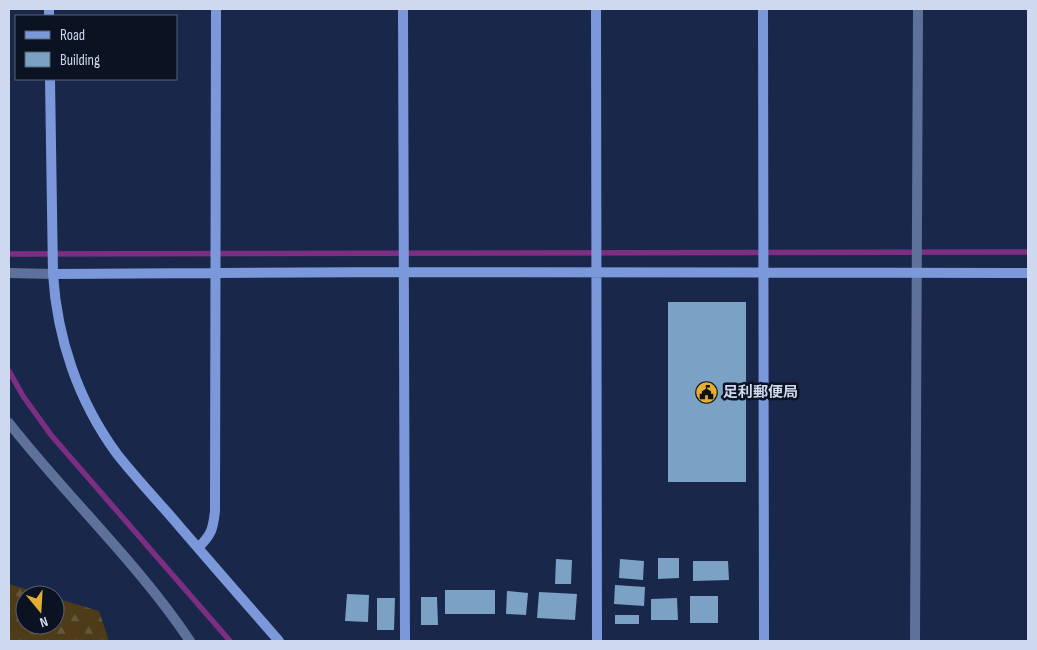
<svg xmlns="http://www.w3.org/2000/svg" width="1037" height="650" font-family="'Sofia Sans Condensed','Noto Sans JP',sans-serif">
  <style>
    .forest { fill: url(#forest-firs) }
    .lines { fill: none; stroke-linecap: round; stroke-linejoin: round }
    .stream { stroke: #7c2f82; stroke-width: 5.5 }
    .building { fill: #7ba2c4 }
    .lane { stroke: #5e719a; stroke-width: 10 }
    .street { stroke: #5e719a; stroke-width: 10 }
    .secondary { stroke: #7b99da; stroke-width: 10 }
    .labels { text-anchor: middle; stroke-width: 5; stroke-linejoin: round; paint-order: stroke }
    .poi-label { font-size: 15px; font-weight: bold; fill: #ced9f0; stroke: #0b1221; text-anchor: start }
  </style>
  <defs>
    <pattern id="forest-firs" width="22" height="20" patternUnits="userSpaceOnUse" patternTransform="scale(1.25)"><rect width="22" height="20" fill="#4d3c17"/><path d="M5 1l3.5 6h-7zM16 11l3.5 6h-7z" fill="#655839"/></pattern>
  </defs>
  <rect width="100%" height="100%" fill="#19284a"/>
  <path class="forest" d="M9 584 45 595H25V625H55V598L99 611 109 641H9Z"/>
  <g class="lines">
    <path class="stream" d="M9 254 1028 252
      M9 371 23 396 51 435 230 641"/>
  </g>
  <path class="building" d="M668 302H746V482H668Z
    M658 558H679V578L658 579Z
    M556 559 572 560 571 584H555Z
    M620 559 644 561 643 580 619 578Z
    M693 561H728L729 580 693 581Z
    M615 585 645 587 644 606 614 604Z
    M445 590H495V614H445Z
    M507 591 528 593 526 615 506 614Z
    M539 592 577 594 575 620 537 618Z
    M347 594 369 595 368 622 345 621Z
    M690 596H718V623H690Z
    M421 597H437L438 625H421Z
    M377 598H395L394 630H377Z
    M677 598 678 620H651V599Z
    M615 615H639V624H615Z"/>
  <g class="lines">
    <path class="lane" d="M9 423C67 497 138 563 190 641"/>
    <path class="street" d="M9 273 53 274
      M915 641 918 9"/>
    <path class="secondary" d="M49 9V16
      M403 9 405 641
      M596 9 597 641
      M763 9 764 641
      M50 79 53 274C57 338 78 401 117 454 135 477 155 498 174 520 209 561 244 601 279 641
      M53 274 404 272 1028 273
      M198 548C211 535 213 530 215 511L216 9"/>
  </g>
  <defs>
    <symbol id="civic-disc" viewBox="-11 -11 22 22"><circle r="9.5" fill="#e2af34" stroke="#0b1221"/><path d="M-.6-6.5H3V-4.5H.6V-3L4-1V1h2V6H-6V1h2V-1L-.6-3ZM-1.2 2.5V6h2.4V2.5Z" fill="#111"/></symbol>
  </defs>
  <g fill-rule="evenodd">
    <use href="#civic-disc" x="694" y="380" width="25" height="25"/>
  </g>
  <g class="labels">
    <g class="poi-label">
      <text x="723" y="397">足利郵便局</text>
    </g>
  </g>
  <rect width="1037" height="650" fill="none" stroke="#ced9f0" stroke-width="20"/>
  <rect x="15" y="15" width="162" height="65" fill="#0b1221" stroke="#596274"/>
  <rect x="25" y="31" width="25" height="8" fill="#7b99da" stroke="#596274"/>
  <text x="60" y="40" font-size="15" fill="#ced9f0">Road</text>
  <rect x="25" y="52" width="25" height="15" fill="#7ba2c4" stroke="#596274"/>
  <text x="60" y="65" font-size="15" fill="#ced9f0">Building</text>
  <g transform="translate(40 610) rotate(162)"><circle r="24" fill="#0b1221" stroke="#596274"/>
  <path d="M0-4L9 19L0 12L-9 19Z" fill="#e2af34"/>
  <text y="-8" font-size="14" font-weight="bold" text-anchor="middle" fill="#ced9f0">N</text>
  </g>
</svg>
